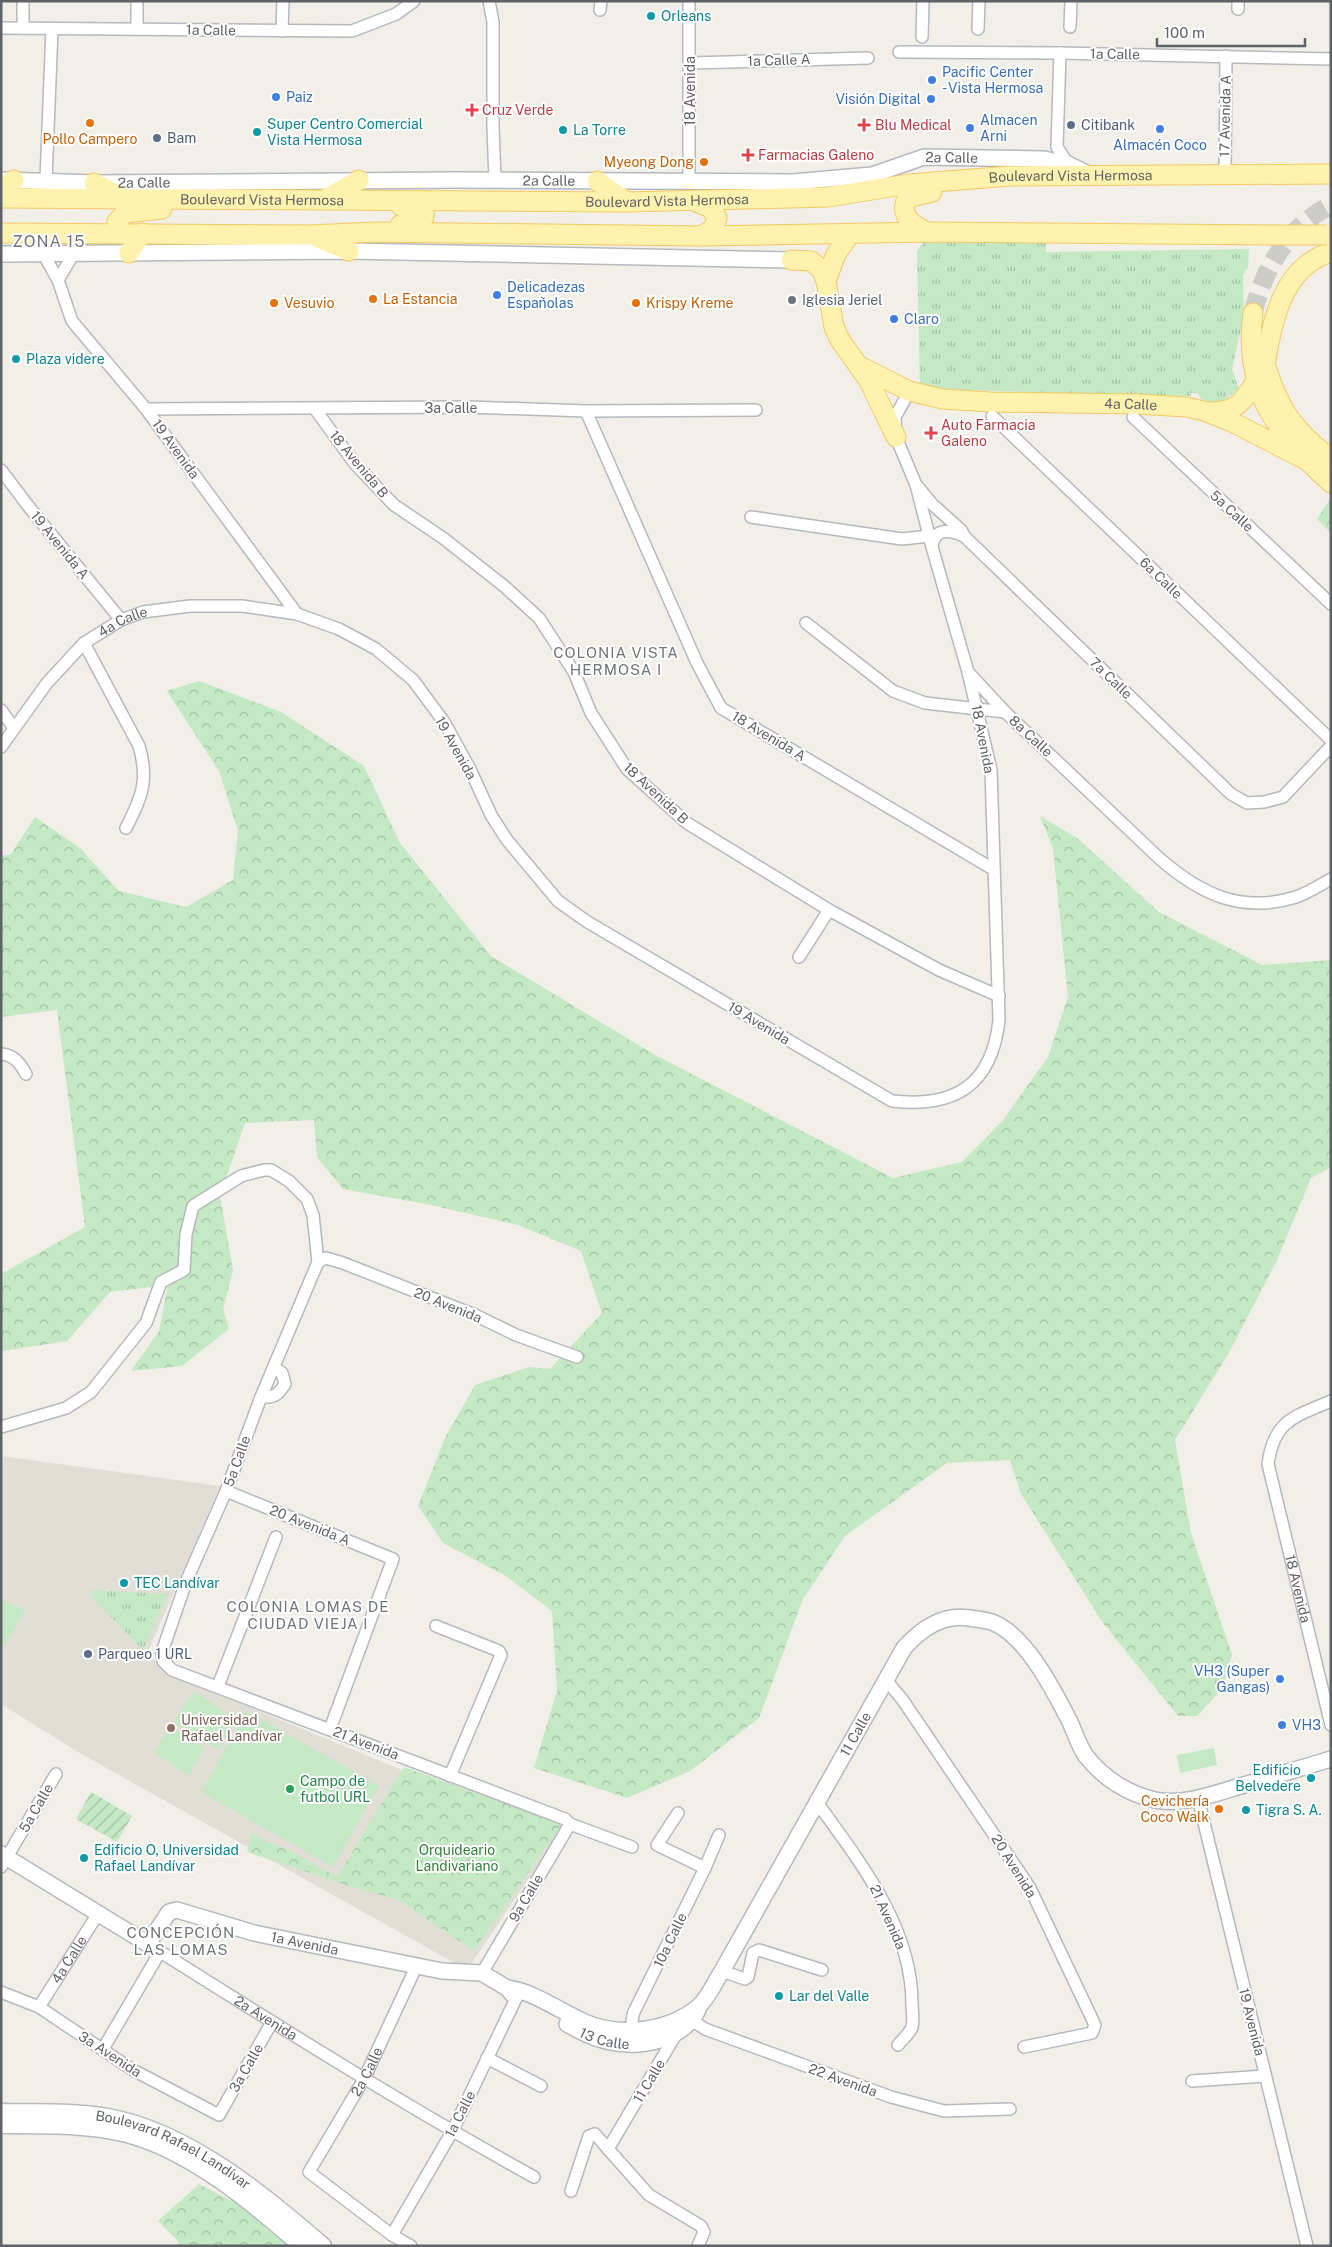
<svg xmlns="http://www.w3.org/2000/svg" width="1332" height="2247" font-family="'Public Sans',sans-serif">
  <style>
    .education { fill: #e1ded6 }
    .grass { fill: #c5e8c5 }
    .forest { fill: url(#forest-crowns) }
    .park { fill: url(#park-tufts) }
    .garden { fill: url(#garden-furrows) }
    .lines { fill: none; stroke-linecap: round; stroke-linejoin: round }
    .primary-tunnel { stroke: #ccccc8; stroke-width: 19; stroke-dasharray: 19 9; stroke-linecap: butt }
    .minor-casing { stroke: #b5b8bc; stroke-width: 14 }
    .tertiary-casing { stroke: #b5b8bc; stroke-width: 18 }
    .secondary-casing { stroke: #b6babf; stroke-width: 19 }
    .primary-casing { stroke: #f2c960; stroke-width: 21 }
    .minor { stroke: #fff; stroke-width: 11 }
    .tertiary { stroke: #fff; stroke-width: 15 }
    .secondary { stroke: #fff; stroke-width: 16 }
    .primary { stroke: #fff2af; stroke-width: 19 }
    .primary-bridge-casing { stroke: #f2c960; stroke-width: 21; stroke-linecap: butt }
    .primary-bridge { stroke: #fff2af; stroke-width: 19 }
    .culture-dot { fill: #0f9aa8; stroke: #fff; stroke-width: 2 }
    .shop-dot { fill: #3f7fe0; stroke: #fff; stroke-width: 2 }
    .health-dot { fill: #e0444e; stroke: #fff; stroke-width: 2 }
    .food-dot { fill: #e8710a; stroke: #fff; stroke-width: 2 }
    .service-dot { fill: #5c6f8a; stroke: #fff; stroke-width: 2 }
    .worship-dot { fill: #6b7280; stroke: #fff; stroke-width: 2 }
    .education-dot { fill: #8d6e63; stroke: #fff; stroke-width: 2 }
    .leisure-dot { fill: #2e9e5b; stroke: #fff; stroke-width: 2 }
    .labels { text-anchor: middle; stroke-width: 4; stroke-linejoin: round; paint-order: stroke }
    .culture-label { font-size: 14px; fill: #0d838f; stroke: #fff; text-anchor: start }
    .street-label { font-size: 14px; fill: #5f6368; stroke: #fff }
    .shop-label { font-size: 14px; fill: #366cbe; stroke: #fff; text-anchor: start }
    .health-label { font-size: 14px; fill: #be3a42; stroke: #fff; text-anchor: start }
    .service-label { font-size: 14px; fill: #4e5e75; stroke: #fff; text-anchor: start }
    .food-label { font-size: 14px; fill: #c56008; stroke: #fff; text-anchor: start }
    .worship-label { font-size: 14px; fill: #5b616d; stroke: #fff; text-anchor: start }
    .education-label { font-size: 14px; fill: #785e54; stroke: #fff; text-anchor: start }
    .leisure-label { font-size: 14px; fill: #27864d; stroke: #fff; text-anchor: start }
    .park-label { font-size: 14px; fill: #348238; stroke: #fff }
    .neighbourhood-label { font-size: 15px; letter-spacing: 1px; fill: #70757a; stroke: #fff }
    .quarter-label { font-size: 16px; letter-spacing: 1px; fill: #70757a; stroke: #fff }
  </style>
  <defs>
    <pattern id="forest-crowns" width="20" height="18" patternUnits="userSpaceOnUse" patternTransform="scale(1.25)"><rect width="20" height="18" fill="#c5e8c5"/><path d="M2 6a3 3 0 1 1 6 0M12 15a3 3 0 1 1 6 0" fill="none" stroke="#a3c0a4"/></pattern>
    <pattern id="park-tufts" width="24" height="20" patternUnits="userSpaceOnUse" patternTransform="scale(1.25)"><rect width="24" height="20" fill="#c5e8c5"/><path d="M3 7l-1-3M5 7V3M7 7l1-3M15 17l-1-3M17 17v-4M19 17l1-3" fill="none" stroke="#a3c0a4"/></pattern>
    <pattern id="garden-furrows" width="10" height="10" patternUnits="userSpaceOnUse" patternTransform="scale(1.25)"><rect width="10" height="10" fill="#c5e8c5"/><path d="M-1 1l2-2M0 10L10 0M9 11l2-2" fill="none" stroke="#a3c0a4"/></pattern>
  </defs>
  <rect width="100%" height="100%" fill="#f1efe8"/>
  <path class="education" d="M1 1456 220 1486 148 1652 164 1672 458 1793 561 1831 467 1970 78 1752 1 1704Z"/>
  <path class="grass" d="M1 1598 25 1611 1 1651Z
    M194 1691 237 1720 219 1750 174 1723Z
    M247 1711 379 1786 333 1867 201 1792Z
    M170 1726 205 1748 189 1775 154 1753Z
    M1214 1748 1217 1765 1180 1773 1177 1755Z"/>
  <path class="forest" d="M1331 498V533L1317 519Z
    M199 681 281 712 364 766 400 843 491 956 655 1055 893 1178 962 1162 1003 1120 1048 1057 1068 997 1053 849 1040 816 1077 838 1159 912 1262 965 1331 960V1167L1311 1178 1277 1260 1230 1351 1175 1440 1191 1533 1232 1655 1222 1689 1197 1716H1178L1103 1623 1021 1494 1010 1460 947 1463 845 1536 803 1599 759 1718 690 1771 627 1798 534 1768 557 1691 552 1611 506 1576 443 1543 418 1506 445 1438 475 1385 529 1367 550 1369 602 1313 581 1251 518 1225 431 1205 343 1189 317 1157 314 1120 245 1123 220 1196 233 1270 223 1309 229 1329 182 1366 131 1371 159 1331 168 1285 110 1292 67 1341 3 1351 1 1353V1274L85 1227 57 1010 1 1017V856L11 854 35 817 80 848 119 891 186 907 233 880 238 831 219 771 167 691Z
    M404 1767 562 1824 474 1951 399 1900 355 1888 247 1852 252 1832 265 1841 285 1848 337 1877Z
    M199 2184 238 2204 291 2246H180L177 2240 158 2221Z"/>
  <path class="park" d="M1046 241V252L1249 249 1248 267 1243 275 1244 316 1232 369 1239 389 1219 404 1201 399 1198 393H1191V396H1187L920 389 917 251 924 242Z
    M92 1590 168 1594 143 1650 92 1597Z"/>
  <path class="garden" d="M91 1792 132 1816 117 1842 76 1819Z"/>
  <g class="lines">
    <path class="primary-tunnel" d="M1253 313C1264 268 1288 227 1331 205"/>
    <defs>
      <g id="minor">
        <path d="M23 1V28"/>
        <path d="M489 1 493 22V128L495 180"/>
        <path d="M689 1V181"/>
        <path d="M1238 9V1"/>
        <path d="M600 10 601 1"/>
        <path d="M1070 27 1071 1"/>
        <path d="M1 28 352 31 396 14 414 1"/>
        <path d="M137 29V1"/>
        <path d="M978 29 979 1"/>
        <path d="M282 31 283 1"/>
        <path d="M922 37 923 1"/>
        <path d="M899 52 1060 53 1331 59"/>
        <path d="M1060 53 1057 147 1068 164"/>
        <path d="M690 63 868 58"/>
        <path d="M1225 176 1226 56"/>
        <path d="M46 180 52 29"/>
        <path d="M43 253 58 280 72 321 146 409 297 614"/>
        <path d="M58 280 74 253"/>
        <path d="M146 409 468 407 586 411 756 410"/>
        <path d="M315 409 355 464 394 505 443 538 504 586 539 618 574 672 591 713 627 769 687 823 829 910 939 970 999 996"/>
        <path d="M586 411 697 663 721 708 993 869"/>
        <path d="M992 416 1331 740"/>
        <path d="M1133 417 1331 604"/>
        <path d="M1 470 29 507 121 620"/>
        <path d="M918 487 932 504 961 530 965 537 1231 794 1247 803 1264 802 1283 797 1331 746"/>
        <path d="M751 517 902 539 929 536"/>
        <path d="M932 547C934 527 950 530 964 536"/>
        <path d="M806 623 893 691 925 703 1005 712 1159 858C1200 894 1241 914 1296 897 1308 893 1320 885 1331 879"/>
        <path d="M84 643 139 746C149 780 142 797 126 828"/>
        <path d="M969 673 1005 712"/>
        <path d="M1 710 14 728"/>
        <path id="s1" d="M1 747 47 683 84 643 121 620 143 612 190 606H242L297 614 339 629 376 649 413 680 444 722 470 769 491 815 507 840 558 901 586 921 892 1101C955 1108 992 1085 999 1020L991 770 968 672 932 547 916 485 896 437 895 417 904 401"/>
        <path d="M799 957 829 910"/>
        <path d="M1 1054C14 1055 20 1063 26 1074"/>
        <path d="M318 1262 261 1397 226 1491 186 1582 162 1652 163 1661 172 1670 565 1819 570 1824 632 1847"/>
        <path d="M318 1262 326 1258 343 1263 475 1315 516 1335 577 1357"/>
        <path d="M261 1397C274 1398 278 1395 285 1384L282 1373 274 1367"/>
        <path id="s2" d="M1331 1401C1294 1417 1274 1420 1268 1464L1331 1725"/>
        <path d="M1 1427 66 1408 91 1392 146 1323 161 1282 184 1270 186 1234 193 1206 241 1176 264 1170H271L289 1181 307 1199 313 1215 318 1262"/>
        <path d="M226 1491 393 1559 330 1729"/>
        <path d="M436 1626 499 1651 501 1655 450 1776"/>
        <path d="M885 1679 902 1699 1030 1888 1095 2025 1092 2033 1024 2047"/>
        <path d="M218 1686 276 1537"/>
        <path d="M1198 1798 1307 2246"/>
        <path d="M816 1801C859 1861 912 1926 912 2004 912 2011 914 2020 912 2027 910 2033 902 2040 898 2045"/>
        <path d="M678 1813 657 1845 705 1868"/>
        <path d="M1 1867 56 1774"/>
        <path id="s3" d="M148 1944C275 2024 402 2104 534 2177"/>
        <path d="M722 1971 745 1979 748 1977 753 1953 759 1950 822 1970"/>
        <path d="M482 1973 570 1824"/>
        <path d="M1 1992 39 2007 133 2070 219 2115 272 2022"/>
        <path id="s4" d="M39 2007 99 1912"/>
        <path d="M687 2017 705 2029 891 2097 944 2111 1010 2109"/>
        <path d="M678 2031 608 2149 649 2195 701 2226 704 2232 698 2246"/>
        <path d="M637 2035 632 2022 633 2014 705 1868 719 1835"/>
        <path d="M103 2049 160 1952"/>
        <path d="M487 2058 541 2086"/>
        <path d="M1192 2081 1265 2076"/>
        <path d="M571 2191 589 2136 595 2134 608 2149"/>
        <path d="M392 2235 452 2132 520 1990"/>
        <path id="s5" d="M411 2246 392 2235 309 2172 364 2079 417 1965"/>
      </g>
      <g id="tertiary">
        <path id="s6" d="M4 180 94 183 455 180 793 182 872 175 924 157 1044 159 1068 164 1090 175"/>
        <path d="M1 254 349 251 791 260"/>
        <path id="s7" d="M1 1854 148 1944 169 1912 177 1910 254 1933 442 1971 482 1973 507 1988 512 1994"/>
        <path id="s8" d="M507 1988C536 1992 560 2012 587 2023 622 2037 670 2031 699 2006 708 1998 715 1982 722 1971L904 1648C921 1629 943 1614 969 1618 977 1619 985 1620 992 1622 1026 1635 1054 1691 1070 1722 1075 1733 1079 1746 1086 1756 1103 1778 1128 1794 1155 1800 1184 1806 1216 1793 1244 1785 1273 1776 1302 1768 1331 1759"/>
        <path id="s9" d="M567 2024C579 2031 592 2038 606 2041 638 2049 682 2042 698 2010"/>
      </g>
      <g id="secondary">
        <path id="s10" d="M1 2112C36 2113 73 2111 107 2117 187 2131 263 2194 323 2246"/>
        <path d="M1 2125C43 2125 86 2124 127 2134 191 2151 253 2203 302 2246"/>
      </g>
      <g id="primary">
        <path d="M597 181 627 202"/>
        <path d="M94 183 121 197"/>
        <path d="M1 187 14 180"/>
        <path id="s11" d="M1 198 627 202 828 197 909 184 1010 176 1331 174"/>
        <path d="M327 198 359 180"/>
        <path d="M694 201 711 208 717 218 713 229 701 236"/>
        <path d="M400 225H417L424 217V212L415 206H401"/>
        <path d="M927 232C912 225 899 216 907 198L932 192"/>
        <path d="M1 233 310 235 376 232 701 236 927 232 1278 235"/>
        <path d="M123 233 118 227 117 222 125 213 162 209"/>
        <path d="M316 237 349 251"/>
        <path d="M129 253 142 233"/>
        <path d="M791 260 811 261 821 269 826 281 834 327 840 340 869 381 896 437"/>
        <path d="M826 281 836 254 850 234"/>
        <path d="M1253 313C1243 391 1276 433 1331 483"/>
        <path d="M1265 364C1279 409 1293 430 1331 459"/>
        <path id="s12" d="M858 365 909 391 943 399 990 402 1138 404 1186 407 1204 411 1232 422 1306 460"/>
        <path d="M1265 365C1272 322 1282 267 1331 252"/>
        <path d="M1209 412C1237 412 1242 403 1256 381"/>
      </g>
    </defs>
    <use href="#minor" class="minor-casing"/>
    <use href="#tertiary" class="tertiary-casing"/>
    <use href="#secondary" class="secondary-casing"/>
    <use href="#primary" class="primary-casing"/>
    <use href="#minor" class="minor"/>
    <use href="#tertiary" class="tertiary"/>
    <use href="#secondary" class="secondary"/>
    <use href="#primary" class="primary"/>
    <defs>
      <path id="primary-bridge" d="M1278 235H1327"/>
    </defs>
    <use href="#primary-bridge" class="primary-bridge-casing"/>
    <use href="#primary-bridge" class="primary-bridge"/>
  </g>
  <g class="culture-dot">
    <circle cx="651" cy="16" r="5"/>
    <circle cx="563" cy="130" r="5"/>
    <circle cx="257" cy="132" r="5"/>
    <circle cx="16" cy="359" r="5"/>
    <circle cx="124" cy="1583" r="5"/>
    <circle cx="1311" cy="1778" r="5"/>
    <circle cx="1246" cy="1810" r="5"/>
    <circle cx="84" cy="1858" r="5"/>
    <circle cx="779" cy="1996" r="5"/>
  </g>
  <g class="shop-dot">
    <circle cx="932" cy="80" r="5"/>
    <circle cx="276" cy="97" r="5"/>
    <circle cx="931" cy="99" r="5"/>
    <circle cx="970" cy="128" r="5"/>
    <circle cx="1160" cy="129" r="5"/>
    <circle cx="497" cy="295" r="5"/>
    <circle cx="894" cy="319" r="5"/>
    <circle cx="1280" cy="1679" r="5"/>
    <circle cx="1282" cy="1725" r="5"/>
  </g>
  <g class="health-dot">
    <path d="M469.5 102.5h5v5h5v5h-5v5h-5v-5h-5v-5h5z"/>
    <path d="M861.5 117.5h5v5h5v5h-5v5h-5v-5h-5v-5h5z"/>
    <path d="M745.5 147.5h5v5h5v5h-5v5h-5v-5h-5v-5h5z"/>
    <path d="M928.5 425.5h5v5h5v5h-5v5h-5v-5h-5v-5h5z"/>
  </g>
  <g class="food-dot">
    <circle cx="90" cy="123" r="5"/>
    <circle cx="704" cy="162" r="5"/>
    <circle cx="373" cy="299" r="5"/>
    <circle cx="274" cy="303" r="5"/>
    <circle cx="636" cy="303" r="5"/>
    <circle cx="1219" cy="1809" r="5"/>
  </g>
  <g class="service-dot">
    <circle cx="1071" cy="125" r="5"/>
    <circle cx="157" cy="138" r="5"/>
    <circle cx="88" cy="1654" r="5"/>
  </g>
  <circle class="worship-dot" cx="792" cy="300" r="5"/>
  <circle class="education-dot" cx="171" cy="1728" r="5"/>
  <circle class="leisure-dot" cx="290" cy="1789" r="5"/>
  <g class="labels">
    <g class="culture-label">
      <text x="661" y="21">Orleans</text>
      <text x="267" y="129">Super Centro Comercial<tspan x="267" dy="16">Vista Hermosa</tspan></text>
      <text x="573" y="135">La Torre</text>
      <text x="26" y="364">Plaza videre</text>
      <text x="134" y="1588">TEC Landívar</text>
      <text x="1301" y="1775" text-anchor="end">Edificio<tspan x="1301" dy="16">Belvedere</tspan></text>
      <text x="1256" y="1815">Tigra S. A.</text>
      <text x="94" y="1855">Edificio O, Universidad<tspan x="94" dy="16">Rafael Landívar</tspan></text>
      <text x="789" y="2001">Lar del Valle</text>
    </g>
    <g class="street-label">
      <text transform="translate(211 30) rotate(1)" y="5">1a Calle</text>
      <text transform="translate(1115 54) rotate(1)" y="5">1a Calle</text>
      <text transform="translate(779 60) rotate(-2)" y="5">1a Calle A</text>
      <text transform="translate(690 91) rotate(-90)" y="5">18 Avenida</text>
      <text transform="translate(1225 116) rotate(-89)" y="5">17 Avenida A</text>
      <text dy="5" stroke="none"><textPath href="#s6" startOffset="951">2a Calle</textPath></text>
      <text dy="5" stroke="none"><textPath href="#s11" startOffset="1071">Boulevard Vista Hermosa</textPath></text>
      <text dy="5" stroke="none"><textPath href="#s6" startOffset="545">2a Calle</textPath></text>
      <text dy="5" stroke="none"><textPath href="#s6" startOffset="140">2a Calle</textPath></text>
      <text dy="5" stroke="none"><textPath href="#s11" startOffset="261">Boulevard Vista Hermosa</textPath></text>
      <text dy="5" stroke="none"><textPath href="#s11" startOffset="666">Boulevard Vista Hermosa</textPath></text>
      <text dy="5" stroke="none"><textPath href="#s12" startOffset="280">4a Calle</textPath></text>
      <text x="451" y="413">3a Calle</text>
      <text transform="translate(176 449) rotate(54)" y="5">19 Avenida</text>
      <text transform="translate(359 464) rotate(50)" y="5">18 Avenida B</text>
      <text transform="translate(1232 511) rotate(43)" y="5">5a Calle</text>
      <text transform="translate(60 545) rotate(51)" y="5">19 Avenida A</text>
      <text transform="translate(1161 578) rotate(44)" y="5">6a Calle</text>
      <text dy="5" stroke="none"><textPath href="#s1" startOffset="178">4a Calle</textPath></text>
      <text transform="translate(1111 678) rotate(44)" y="5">7a Calle</text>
      <text transform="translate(769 736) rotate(31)" y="5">18 Avenida A</text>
      <text transform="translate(1031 736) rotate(43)" y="5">8a Calle</text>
      <text transform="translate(983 739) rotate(79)" y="5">18 Avenida</text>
      <text transform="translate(456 748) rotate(61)" y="5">19 Avenida</text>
      <text transform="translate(656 793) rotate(43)" y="5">18 Avenida B</text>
      <text transform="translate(759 1023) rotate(31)" y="5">19 Avenida</text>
      <text transform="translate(448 1305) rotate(22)" y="5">20 Avenida</text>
      <text transform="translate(237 1461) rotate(-70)" y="5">5a Calle</text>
      <text transform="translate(310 1525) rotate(22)" y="5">20 Avenida A</text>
      <text dy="5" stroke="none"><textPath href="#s2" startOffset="224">18 Avenida</textPath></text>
      <text dy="5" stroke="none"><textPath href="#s8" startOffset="520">11 Calle</textPath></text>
      <text transform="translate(366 1743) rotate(21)" y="5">21 Avenida</text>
      <text transform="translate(36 1808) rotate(-60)" y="5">5a Calle</text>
      <text transform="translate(1014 1866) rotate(58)" y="5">20 Avenida</text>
      <text transform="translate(526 1898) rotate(-59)" y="5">9a Calle</text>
      <text transform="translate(888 1917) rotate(66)" y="5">21 Avenida</text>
      <text transform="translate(670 1940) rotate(-64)" y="5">10a Calle</text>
      <text dy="5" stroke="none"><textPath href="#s7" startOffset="351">1a Avenida</textPath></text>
      <text dy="5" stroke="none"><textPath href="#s4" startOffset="56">4a Calle</textPath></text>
      <text dy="5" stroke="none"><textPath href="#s3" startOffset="139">2a Avenida</textPath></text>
      <text transform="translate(1252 2022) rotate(76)" y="5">19 Avenida</text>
      <text dy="5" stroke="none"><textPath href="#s9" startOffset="41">13 Calle</textPath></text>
      <text transform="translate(110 2054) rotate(33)" y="5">3a Avenida</text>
      <text transform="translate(246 2068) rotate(-60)" y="5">3a Calle</text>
      <text dy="5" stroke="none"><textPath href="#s5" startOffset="242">2a Calle</textPath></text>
      <text transform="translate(843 2080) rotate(20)" y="5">22 Avenida</text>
      <text transform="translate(649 2081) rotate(-59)" y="5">11 Calle</text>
      <text transform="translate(460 2114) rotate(-63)" y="5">1a Calle</text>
      <text dy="5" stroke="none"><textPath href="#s10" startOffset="180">Boulevard Rafael Landívar</textPath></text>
    </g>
    <g class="shop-label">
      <text x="942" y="77">Pacific Center<tspan x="942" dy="16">- Vista Hermosa</tspan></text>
      <text x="286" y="102">Paiz</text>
      <text x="921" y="104" text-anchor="end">Visión Digital</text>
      <text x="980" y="125">Almacen<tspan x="980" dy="16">Arni</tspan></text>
      <text x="1160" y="150" text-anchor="middle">Almacén Coco</text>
      <text x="507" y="292">Delicadezas<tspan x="507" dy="16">Españolas</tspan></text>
      <text x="904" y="324">Claro</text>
      <text x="1270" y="1676" text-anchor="end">VH3 (Super<tspan x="1270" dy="16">Gangas)</tspan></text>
      <text x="1292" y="1730">VH3</text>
    </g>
    <g class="health-label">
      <text x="482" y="115">Cruz Verde</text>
      <text x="875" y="130">Blu Medical</text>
      <text x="758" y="160">Farmacias Galeno</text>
      <text x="941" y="430">Auto Farmacia<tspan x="941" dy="16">Galeno</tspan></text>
    </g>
    <g class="service-label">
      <text x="1081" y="130">Citibank</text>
      <text x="167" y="143">Bam</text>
      <text x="98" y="1659">Parqueo 1 URL</text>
    </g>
    <g class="food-label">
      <text x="90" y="144" text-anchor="middle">Pollo Campero</text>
      <text x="694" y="167" text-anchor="end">Myeong Dong</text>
      <text x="383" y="304">La Estancia</text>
      <text x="284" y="308">Vesuvio</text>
      <text x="646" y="308">Krispy Kreme</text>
      <text x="1209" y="1806" text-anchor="end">Cevichería<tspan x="1209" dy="16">Coco Walk</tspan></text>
    </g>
    <g class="worship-label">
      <text x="802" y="305">Iglesia Jeriel</text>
    </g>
    <g class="education-label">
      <text x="181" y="1725">Universidad<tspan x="181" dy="16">Rafael Landívar</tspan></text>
    </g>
    <g class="leisure-label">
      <text x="300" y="1786">Campo de<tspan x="300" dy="16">futbol URL</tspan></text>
    </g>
    <g class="park-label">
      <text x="457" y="1855">Orquideario<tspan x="457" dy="16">Landivariano</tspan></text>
    </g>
    <g class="neighbourhood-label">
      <text x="616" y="658">COLONIA VISTA<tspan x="616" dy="17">HERMOSA I</tspan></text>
      <text x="308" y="1612">COLONIA LOMAS DE<tspan x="308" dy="17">CIUDAD VIEJA I</tspan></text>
      <text x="181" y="1938">CONCEPCIÓN<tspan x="181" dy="17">LAS LOMAS</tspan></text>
    </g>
    <g class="quarter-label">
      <text x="49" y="247">ZONA 15</text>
    </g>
  </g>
  <rect width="1332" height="2247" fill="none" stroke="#5f6368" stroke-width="5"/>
  <path d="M1157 38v8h148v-8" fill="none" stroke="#5f6368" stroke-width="2.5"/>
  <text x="1164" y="38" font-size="15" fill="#5f6368" stroke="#ffffff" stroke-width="4" paint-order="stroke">100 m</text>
</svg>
